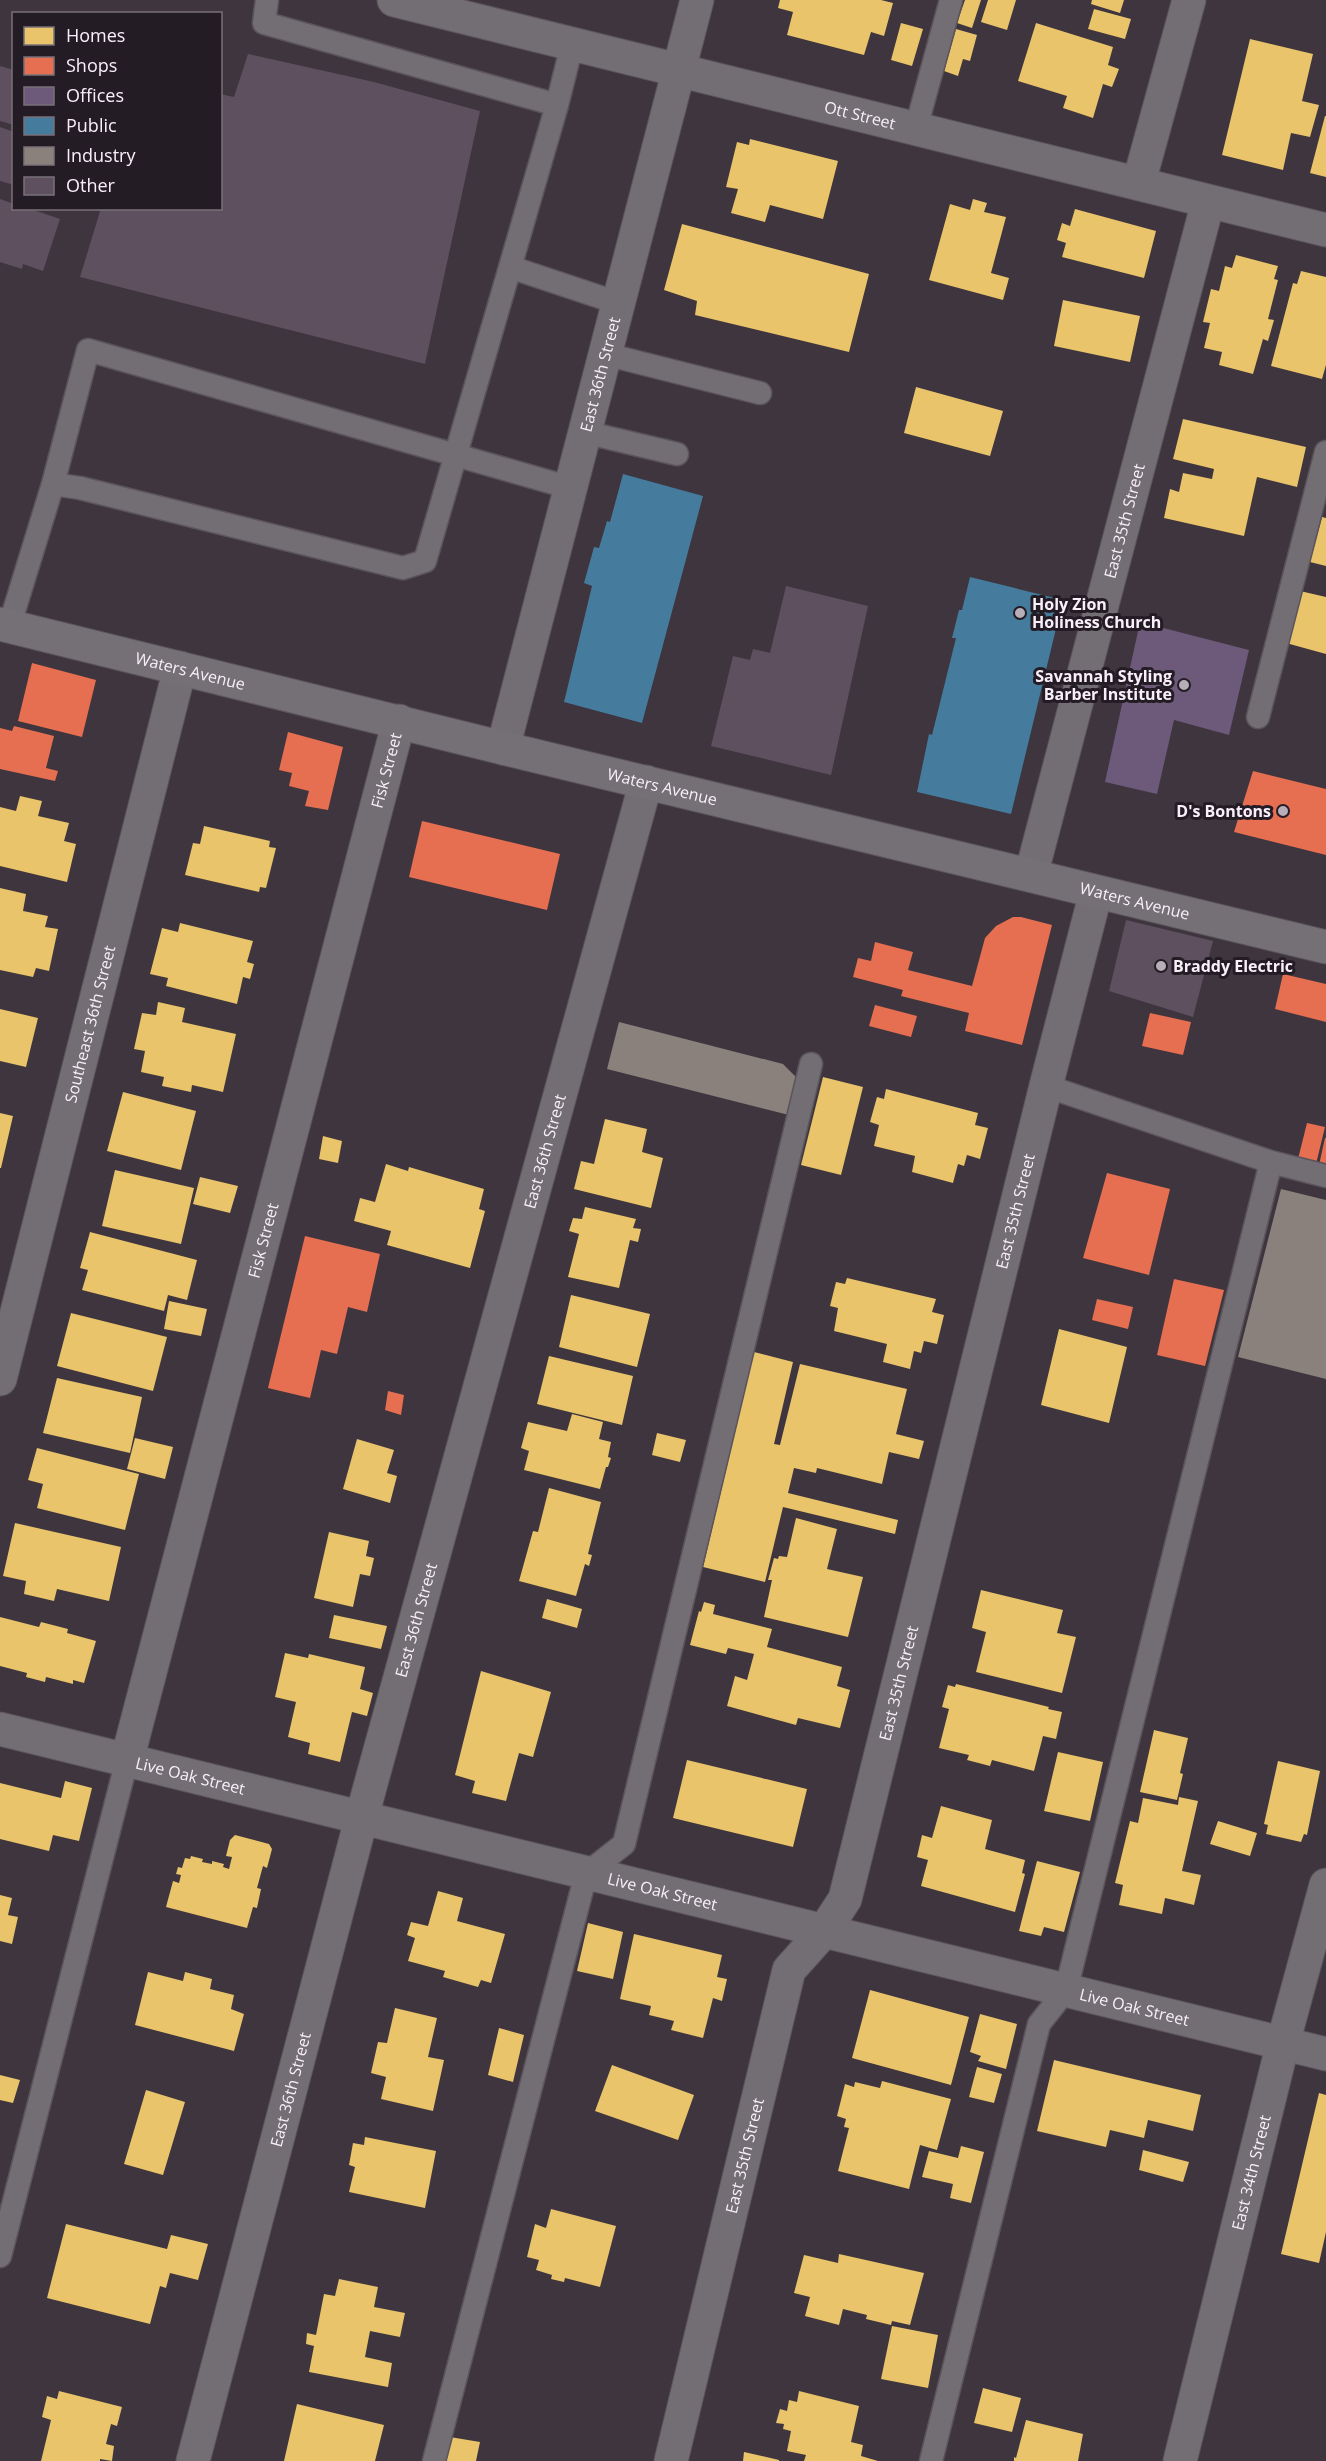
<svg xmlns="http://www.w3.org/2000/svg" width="1326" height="2461" font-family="'Open Sans',sans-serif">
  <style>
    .homes { fill: #e9c46a }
    .shops { fill: #e76f51 }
    .offices { fill: #6d597a }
    .public { fill: #457b9d }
    .industry { fill: #8a817c }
    .building { fill: #5e505f }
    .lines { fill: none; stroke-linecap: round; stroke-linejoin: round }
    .lane-casing { stroke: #5b545b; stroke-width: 25 }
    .street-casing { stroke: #5b545b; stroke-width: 35 }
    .secondary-casing { stroke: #5b545b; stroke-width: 35 }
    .lane { stroke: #736e73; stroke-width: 22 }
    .street { stroke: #736e73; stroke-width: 33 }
    .secondary { stroke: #757075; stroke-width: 33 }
    .poi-dot { fill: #b8aeb8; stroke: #231c24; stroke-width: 2 }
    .labels { text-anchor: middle; stroke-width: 6; stroke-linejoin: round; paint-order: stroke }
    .street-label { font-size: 16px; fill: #f9effa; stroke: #231c24 }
    .poi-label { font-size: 16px; font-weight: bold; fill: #f9effa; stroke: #231c24; text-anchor: start }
  </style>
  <rect width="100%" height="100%" fill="#3e353e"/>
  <path class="homes" d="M780 0H881L893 3 884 36 871 32 864 55 787 35 793 12 778 8Z
    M965 0H981L972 28 957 23Z
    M988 0H1016L1007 30 981 22Z
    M1092 0H1124L1120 13 1091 4Z
    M1094 9 1131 19 1125 39 1088 29Z
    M901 23 923 29 912 66 891 60Z
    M1036 23 1113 47 1108 65 1119 69 1112 87 1103 84 1093 118 1063 108 1067 96 1018 81Z
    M956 29 977 35 970 61 963 59 958 76 944 71Z
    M1250 39 1313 54 1302 101 1319 105 1310 137 1291 133 1283 170 1222 155Z
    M1325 116H1326V177L1310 173Z
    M750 139 838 161 823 219 770 205 765 222 731 213 738 189 726 187 737 142 749 145Z
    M973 199 987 203 984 212 1006 217 991 273 1009 278 1003 300 929 280 950 204 970 210Z
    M1075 209 1156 231 1144 278 1062 257 1066 243 1057 240 1062 223 1070 226Z
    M682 224 869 274 849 352 695 315 697 301 664 290Z
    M1236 255 1278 266 1274 279 1278 280 1268 319 1274 320 1268 341 1263 339 1253 374 1219 365 1222 352 1204 348 1210 323 1203 322 1211 289 1219 291 1225 266 1232 268Z
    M1301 271 1326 277V365L1322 379 1271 366 1293 283 1297 284Z
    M1063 300 1140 316 1130 362 1054 346Z
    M916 387 1003 411 990 456 904 433Z
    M1183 419 1306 447 1297 487 1257 477 1244 536 1164 518 1170 489 1179 492 1183 473 1212 479 1214 469 1173 459Z
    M1322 517 1326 518V566L1310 562Z
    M1300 591 1326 597V654L1286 643Z
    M20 796 42 801 38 816 69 823 64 841 76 844 67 882 0 866V807L16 811Z
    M204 826 270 841 269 847 276 848 266 888 260 887 259 892 185 875 193 843 200 844Z
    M0 888 26 894 23 911 48 916 45 927 58 929 49 971 36 968 33 977 0 970Z
    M180 923 253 941 247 962 254 964 250 979 243 977 237 1004 166 986 168 978 150 974 162 928 178 932Z
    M158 1002 185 1008 182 1022 236 1034 223 1092 192 1085 191 1092 162 1086 164 1077 141 1072 145 1051 134 1049 142 1013 156 1015Z
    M0 1009 38 1018 26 1067 0 1061Z
    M823 1077 863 1087 841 1175 801 1165Z
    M886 1089 978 1113 975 1125 988 1128 980 1159 967 1155 964 1166 958 1164 953 1183 912 1172 915 1156 874 1146 879 1125 870 1122 877 1097 884 1099Z
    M123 1092 196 1111 181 1170 107 1151Z
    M0 1113 13 1116 1 1168H0Z
    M605 1119 647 1129 642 1152 663 1158 651 1208 574 1189 581 1161 594 1164Z
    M323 1136 342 1141 338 1163 319 1159Z
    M386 1164 408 1171 409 1167 484 1189 479 1209 485 1211 470 1268 387 1245 391 1231 354 1221 360 1198 375 1202Z
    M115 1170 194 1188 181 1244 102 1226Z
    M200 1177 238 1186 230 1213 193 1204Z
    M585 1207 636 1219 633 1228 641 1229 638 1242 630 1240 619 1288 568 1277 579 1234 569 1231 573 1218 582 1219Z
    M90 1232 197 1260 187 1300 168 1295 164 1311 82 1290 88 1270 80 1268Z
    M847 1278 936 1299 932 1312 944 1315 937 1344 924 1341 921 1353 914 1351 910 1369 883 1362 887 1344 834 1331 838 1308 830 1306 836 1282 845 1284Z
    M571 1295 650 1314 637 1367 559 1347Z
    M169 1301 207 1309 201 1336 164 1329Z
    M71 1313 167 1337 153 1391 57 1366Z
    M1059 1329 1127 1347 1109 1423 1041 1405Z
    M754 1352 793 1362 774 1444 780 1445 800 1364 907 1389 896 1434 924 1441 919 1459 889 1452 882 1484 817 1468 816 1473 794 1468 788 1493 898 1520 895 1534 783 1507 765 1582 703 1567Z
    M549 1356 633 1376 622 1425 537 1404Z
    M57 1378 142 1397 130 1453 43 1433Z
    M572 1414 603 1422 599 1439 611 1442 608 1457 611 1458 608 1467H606L600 1489 524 1470 529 1451 521 1448 528 1422 567 1431Z
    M657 1433 686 1440 680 1462 652 1455Z
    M135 1438 173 1447 165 1479 127 1469Z
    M357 1439 394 1450 387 1473 397 1476 390 1503 343 1489Z
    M37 1448 139 1474 125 1530 37 1508 43 1484 28 1480Z
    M549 1488 601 1502 588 1554 592 1555 589 1566 585 1564 576 1596 519 1581 533 1531 538 1532Z
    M796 1518 837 1529 827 1569 863 1577 848 1637 764 1617 772 1580H768L774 1558 778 1559 779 1556 787 1557Z
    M15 1523 121 1547 109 1601 57 1589 54 1601 24 1594 26 1581 3 1576Z
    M329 1532 369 1541 366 1556 374 1558 370 1576 360 1574 353 1607 314 1598Z
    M981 1590 1063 1610 1057 1633 1076 1637 1062 1693 976 1672 986 1632 972 1628Z
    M547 1599 582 1609 577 1628 542 1618Z
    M704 1602 715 1605 713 1614 772 1629 767 1647 842 1667 837 1686 850 1690 840 1728 798 1718 796 1725 727 1706 735 1676 747 1680 754 1654 728 1648 726 1654 690 1645 699 1611 701 1612Z
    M334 1615 387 1626 381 1649 329 1638Z
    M0 1617 39 1627 41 1622 68 1629 67 1633 96 1641 84 1683 73 1680V1684L46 1677 45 1682 26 1677 27 1673 0 1666Z
    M285 1653 308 1658 309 1654 365 1667 360 1689 373 1693 367 1716 352 1712 340 1762 308 1754 310 1743 288 1737 296 1702 275 1697Z
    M481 1671 551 1692 533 1757 519 1753 506 1801 472 1793 475 1781 455 1775Z
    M956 1684 1049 1707 1048 1709 1062 1712 1056 1739 1043 1736 1034 1771 992 1760 990 1766 967 1760 969 1755 939 1748 949 1709 942 1707 948 1685 955 1687Z
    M1154 1730 1188 1738 1180 1773 1183 1774 1177 1800 1140 1792Z
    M1058 1752 1103 1762 1090 1821 1044 1811Z
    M687 1760 807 1789 793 1847 673 1818Z
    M1278 1761 1320 1771 1307 1835 1304 1834 1301 1842 1266 1834 1268 1825 1264 1824Z
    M65 1781 92 1788 79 1841 53 1835 49 1851 0 1839V1783L61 1798Z
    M1179 1797 1198 1801 1182 1871 1201 1875 1194 1905 1165 1898 1162 1914 1119 1905 1123 1885 1115 1883 1130 1821 1138 1823 1143 1798 1178 1805Z
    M941 1806 992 1820 985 1849 1025 1860 1022 1873 1025 1874 1015 1912 921 1886 928 1860 917 1857 922 1835 932 1838Z
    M1218 1821 1257 1833 1250 1856 1210 1844Z
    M235 1835 269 1844 272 1849 267 1868 263 1866 257 1888 261 1889 257 1908 253 1907 247 1928 166 1907 173 1881 179 1883 181 1875 176 1874 178 1867 182 1868 185 1858 190 1859 191 1856 203 1859 202 1862 212 1864V1861L224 1864 223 1867 229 1869 232 1857 226 1856 230 1840Z
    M1037 1861 1080 1872 1064 1932 1044 1927 1041 1936 1019 1931Z
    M438 1891 463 1898 457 1921 505 1934 491 1983 481 1980 478 1987 443 1977 445 1971 408 1961 415 1938 407 1935 411 1922 428 1926Z
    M0 1895 12 1898 8 1915 18 1917 12 1944 0 1941Z
    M588 1923 623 1932 613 1979 577 1971Z
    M634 1934 722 1955 717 1977 727 1979 722 2001 713 1998 703 2038 671 2030 674 2021 649 2015 651 2006 620 1999Z
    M148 1972 183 1981 185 1972 212 1979 210 1989 234 1995 231 2009 244 2014 234 2051 135 2025Z
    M870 1990 969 2017 951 2085 852 2058Z
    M395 2008 437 2018 428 2057 444 2060 433 2111 381 2099 386 2077 371 2073 378 2042 387 2043Z
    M980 2014 1017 2024 1006 2069 978 2061 981 2056 970 2052Z
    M499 2028 524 2035 513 2082 488 2075Z
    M1054 2060 1201 2095 1193 2131 1148 2120 1144 2138 1110 2130 1106 2147 1037 2131Z
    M612 2065 694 2095 678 2140 595 2111Z
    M977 2067 1002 2074 994 2103 969 2097Z
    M0 2075 20 2080 13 2103 0 2100Z
    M882 2081 951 2099 937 2150 920 2145 909 2189 838 2171 849 2128 844 2127 846 2119 837 2116 845 2084 854 2087 855 2082 880 2088Z
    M146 2090 185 2102 163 2175 124 2164Z
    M1319 2093 1326 2095V2232L1319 2263 1281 2254Z
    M365 2137 436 2151 425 2208 349 2192 355 2167 349 2165 353 2143 364 2145Z
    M961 2146 984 2152 971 2203 950 2198 953 2184 922 2177 929 2151 958 2158Z
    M1143 2150 1189 2162 1183 2182 1139 2170Z
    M551 2209 616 2226 600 2287 565 2278 564 2282 551 2279 552 2275 536 2270 539 2260 527 2257 535 2224 546 2228Z
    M66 2224 167 2249 171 2235 208 2244 198 2280 170 2273 166 2288 160 2286 150 2324 47 2298Z
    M839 2254 924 2273 910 2325 892 2321 891 2325 866 2319 867 2315 843 2309 839 2325 805 2316 810 2297 794 2293 804 2255 838 2263Z
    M339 2279 378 2287 374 2307 405 2313 400 2337 370 2331 365 2357 392 2363 388 2387 309 2372 314 2346 306 2344 307 2333 316 2335 324 2294 335 2296Z
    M892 2326 938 2335 928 2388 881 2379Z
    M983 2388 1021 2398 1012 2432 974 2423Z
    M59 2391 122 2407 117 2426 111 2424 106 2444 114 2446 112 2461 100 2459V2461H41L51 2420 42 2417 47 2396 57 2399Z
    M799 2391 859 2406 851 2442 863 2445 861 2456 878 2461H804L806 2455 787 2451 791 2431 783 2429 784 2424 776 2423 780 2409 787 2411 789 2400 797 2402Z
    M297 2404 384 2425 375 2461H284Z
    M1026 2420 1083 2434 1078 2461H1014V2457L1016 2458Z
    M450 2437 480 2442 476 2461H445Z
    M744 2452 779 2460V2461H743Z"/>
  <path class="shops" d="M32 663 96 680 82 737 18 721Z
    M14 726 54 736 46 768 58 771 55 781 0 769V728L12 731Z
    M288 732 343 747 328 810 305 806 309 791 289 786 292 773 279 770Z
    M1253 771 1326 789V855L1234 832Z
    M422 821 560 854 547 910 409 877Z
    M1013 917H1021L1052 925 1022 1045 965 1031 969 1013 901 996 903 990 853 977 858 958 871 961 875 942 913 952 908 970 972 986 985 938 996 926Z
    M1283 974 1326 984V1022L1275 1009Z
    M875 1005 917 1016 911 1037 869 1026Z
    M1150 1013 1191 1022 1183 1055 1142 1046Z
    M1307 1123 1325 1127 1316 1164 1298 1159Z
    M1325 1138H1326V1167L1319 1165Z
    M1107 1173 1170 1189 1149 1275 1083 1258Z
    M305 1236 380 1254 367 1312 348 1307 337 1354 321 1350 310 1398 268 1388Z
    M1174 1279 1224 1290 1205 1366 1157 1355Z
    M1097 1299 1133 1307 1128 1329 1092 1320Z
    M388 1391 404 1395 401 1415 385 1410Z"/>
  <path class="offices" d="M1140 622 1249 650 1229 735 1174 720 1157 794 1105 782Z"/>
  <path class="public" d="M623 474 703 496 642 723 564 702 592 586 584 583 594 547 599 548 607 521 610 522Z
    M970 577 1063 600 1011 814 917 792 929 734 932 735 956 638H952L959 610H962Z"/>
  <path class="industry" d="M619 1022 783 1064 798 1079 789 1115 607 1069Z
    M1281 1189 1326 1200V1379L1238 1357Z"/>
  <path class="building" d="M248 54 374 82 480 111 425 364 80 277 101 208H220V94L234 97Z
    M0 66 14 70V125L0 121Z
    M0 127 14 132V185L0 181Z
    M0 199 14 204V208H28L60 219 43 271 23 264 22 269 0 262Z
    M786 586 868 606 831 775 711 746 733 656 750 660 753 649 770 653Z
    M1126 920 1213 941 1193 1017 1109 991Z"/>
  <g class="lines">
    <defs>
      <path id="lane" d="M267 0 264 23 557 105 425 561 403 568 80 488 53 484 88 350 571 488
        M557 105 572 45
        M916 128 951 0
        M510 267 618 303
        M605 354 760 393
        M584 432 677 454
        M9 627 53 484
        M1258 717 1326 452
        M1046 1086 1271 1162
        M0 2256 127 1760
        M434 2461 586 1874 624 1844 811 1064
        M931 2461 1039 2024 1066 1990 1271 1162 1326 1176"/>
      <g id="street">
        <path id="s1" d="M394 0 1326 230"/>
        <path d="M1139 182 1189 0"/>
        <path id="s2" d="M503 748 697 0"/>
        <path id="s3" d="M1031 875 1208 202"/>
        <path id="s4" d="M0 1379 180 668"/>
        <path id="s5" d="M0 1729 1326 2054"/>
        <path id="s6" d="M127 1760 399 721"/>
        <path id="s7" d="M193 2461 362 1816 646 782"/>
        <path id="s8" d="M671 2461 789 1970 824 1931 845 1899 1046 1086 1096 892"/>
        <path id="s9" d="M1180 2461 1283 2043 1326 1885"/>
      </g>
      <g id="secondary">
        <path id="s10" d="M0 624 503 748 1326 947"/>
      </g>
    </defs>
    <use href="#lane" class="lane-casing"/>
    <use href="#street" class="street-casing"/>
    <use href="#secondary" class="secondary-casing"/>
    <use href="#lane" class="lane"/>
    <use href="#street" class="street"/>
    <use href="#secondary" class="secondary"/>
  </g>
  <g class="poi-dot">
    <circle cx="1020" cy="613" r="6"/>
    <circle cx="1184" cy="685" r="6"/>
    <circle cx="1283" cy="811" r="6"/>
    <circle cx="1161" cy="966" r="6"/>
  </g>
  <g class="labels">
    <g class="street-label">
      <text dy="6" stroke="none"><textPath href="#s1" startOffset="480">Ott Street</textPath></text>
      <text dy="6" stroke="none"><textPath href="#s2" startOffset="386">East 36th Street</textPath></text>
      <text dy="6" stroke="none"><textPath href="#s3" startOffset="366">East 35th Street</textPath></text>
      <text dy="6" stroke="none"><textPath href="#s10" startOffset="196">Waters Avenue</textPath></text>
      <text dy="6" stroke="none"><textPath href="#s6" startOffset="1023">Fisk Street</textPath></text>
      <text dy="6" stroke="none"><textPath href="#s10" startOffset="682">Waters Avenue</textPath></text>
      <text dy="6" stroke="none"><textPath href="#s10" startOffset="1168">Waters Avenue</textPath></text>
      <text dy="6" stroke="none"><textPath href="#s4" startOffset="366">Southeast 36th Street</textPath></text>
      <text dy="6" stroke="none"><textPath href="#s7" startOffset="1356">East 36th Street</textPath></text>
      <text dy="6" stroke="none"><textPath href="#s8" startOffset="1304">East 35th Street</textPath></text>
      <text dy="6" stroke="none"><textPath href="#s6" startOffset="537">Fisk Street</textPath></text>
      <text dy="6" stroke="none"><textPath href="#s7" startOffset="870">East 36th Street</textPath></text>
      <text dy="6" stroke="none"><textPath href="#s8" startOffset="818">East 35th Street</textPath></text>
      <text dy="6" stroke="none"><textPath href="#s5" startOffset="196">Live Oak Street</textPath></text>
      <text dy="6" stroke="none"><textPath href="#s5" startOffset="682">Live Oak Street</textPath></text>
      <text dy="6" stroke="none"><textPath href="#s5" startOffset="1168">Live Oak Street</textPath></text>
      <text dy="6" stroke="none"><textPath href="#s7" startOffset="384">East 36th Street</textPath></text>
      <text dy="6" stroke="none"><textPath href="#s8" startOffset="314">East 35th Street</textPath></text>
      <text dy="6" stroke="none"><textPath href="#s9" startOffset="297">East 34th Street</textPath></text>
    </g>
    <g class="poi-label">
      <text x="1032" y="610">Holy Zion<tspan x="1032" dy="18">Holiness Church</tspan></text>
      <text x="1172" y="682" text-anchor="end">Savannah Styling<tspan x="1172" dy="18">Barber Institute</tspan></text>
      <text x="1271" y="817" text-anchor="end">D's Bontons</text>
      <text x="1173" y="972">Braddy Electric</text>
    </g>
  </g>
  <rect x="12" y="12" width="210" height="198" fill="#231c24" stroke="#79707a" stroke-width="1.5"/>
  <rect x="24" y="27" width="30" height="18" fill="#e9c46a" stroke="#79707a" stroke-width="1.5"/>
  <text x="66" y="42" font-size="18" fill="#f9effa">Homes</text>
  <rect x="24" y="57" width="30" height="18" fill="#e76f51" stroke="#79707a" stroke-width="1.5"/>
  <text x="66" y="72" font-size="18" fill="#f9effa">Shops</text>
  <rect x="24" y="87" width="30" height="18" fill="#6d597a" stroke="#79707a" stroke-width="1.5"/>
  <text x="66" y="102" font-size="18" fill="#f9effa">Offices</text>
  <rect x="24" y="117" width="30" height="18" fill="#457b9d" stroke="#79707a" stroke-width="1.5"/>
  <text x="66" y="132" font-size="18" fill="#f9effa">Public</text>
  <rect x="24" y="147" width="30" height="18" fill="#8a817c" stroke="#79707a" stroke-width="1.5"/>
  <text x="66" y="162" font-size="18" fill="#f9effa">Industry</text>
  <rect x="24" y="177" width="30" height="18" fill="#5e505f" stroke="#79707a" stroke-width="1.5"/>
  <text x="66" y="192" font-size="18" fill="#f9effa">Other</text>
</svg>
